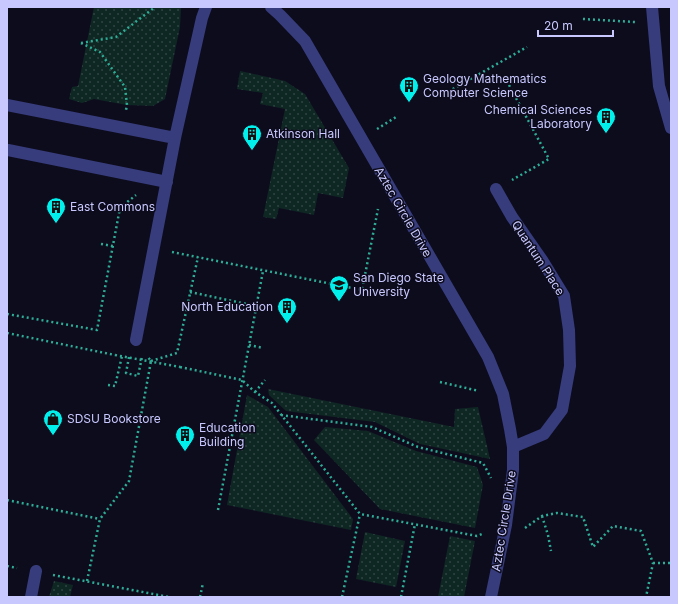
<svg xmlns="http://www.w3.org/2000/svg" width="678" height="604" font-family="Inter,sans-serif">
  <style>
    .grass { fill: url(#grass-dots) }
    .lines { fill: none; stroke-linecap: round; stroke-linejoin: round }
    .path { stroke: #2ead96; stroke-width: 2.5; stroke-dasharray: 2 3; stroke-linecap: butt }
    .minor { stroke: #373c7c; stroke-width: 12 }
    .path-bridge { stroke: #2ead96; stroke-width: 2.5; stroke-dasharray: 2 3; stroke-linecap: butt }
    .labels { text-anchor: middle; stroke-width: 3; stroke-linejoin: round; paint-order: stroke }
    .poi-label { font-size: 12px; fill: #c8c8ff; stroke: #0d0c1d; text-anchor: start }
    .street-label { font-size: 12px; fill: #c8c8ff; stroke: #0d0c1d }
  </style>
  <defs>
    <pattern id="grass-dots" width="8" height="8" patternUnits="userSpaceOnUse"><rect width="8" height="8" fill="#0f2723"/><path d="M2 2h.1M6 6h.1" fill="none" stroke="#304544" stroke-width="1.8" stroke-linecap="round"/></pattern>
  </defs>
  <rect width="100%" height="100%" fill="#0d0c1d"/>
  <path class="grass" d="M94 7H181L180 27 165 99 153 106 127 105 94 99 82 103 69 99 72 87 78 86Z
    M240 71 285 81 305 94 349 168 343 198 318 193 314 215 279 208 276 219 263 217 285 109 260 104 263 93 237 89Z
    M268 389 454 427 455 409 478 407 490 459 420 444 375 422 286 411 269 395Z
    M247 395 268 407 353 519 351 530 227 505Z
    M325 427 368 431 416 451 477 467 483 485 475 528 380 509 314 440Z
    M365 532 405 541 396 587 356 579Z
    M450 536 475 541 464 597H438Z
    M54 581 73 585 70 597H49Z"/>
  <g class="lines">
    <path class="path" d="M583 19 635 22
      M81 43 100 52 125 87 127 105 126 110
      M81 43 116 37 155 7
      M509 85 549 159 512 180
      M444 94 527 47
      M377 129 396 117
      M101 244 113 246
      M172 252 362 290 378 209
      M190 292 256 306
      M7 314 97 330 120 208 136 195
      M7 333 115 355
      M249 345 263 348
      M129 357 126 373 138 376 142 357
      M151 361 177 353 198 257
      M180 367 242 380 255 392 272 403 360 514 477 536 482 534
      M440 382 479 391
      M108 385 115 386 122 356
      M255 392 265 380
      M281 415 372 427 418 447 483 463 491 478
      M7 500 100 519
      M218 510 263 271
      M542 516 548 535 551 551
      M525 528 542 516 557 513 583 517 593 547 613 526 641 531 653 563 646 597
      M653 563H671
      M7 566 17 568
      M53 575 169 597
      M87 581 100 519 129 481 151 361 147 356
      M200 597 203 583
      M342 597 360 514
      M401 597 415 524"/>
    <path class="minor" d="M271 7 280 15 305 41 488 357 503 394 510 429 513 447V470L506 525 491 597
      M652 7 659 86 671 128
      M7 105 175 138
      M8 150 167 182
      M496 189 512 217 542 260 564 296 569 330 570 366 562 410 544 434 513 447
      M136 340 175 138 202 18 206 7
      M31 597 36 571"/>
    <path class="path-bridge" d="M115 355 180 367"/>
  </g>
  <defs>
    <symbol id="building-pin" viewBox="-11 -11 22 30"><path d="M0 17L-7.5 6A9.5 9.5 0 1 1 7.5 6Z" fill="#02f0ec" stroke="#0d0c1d"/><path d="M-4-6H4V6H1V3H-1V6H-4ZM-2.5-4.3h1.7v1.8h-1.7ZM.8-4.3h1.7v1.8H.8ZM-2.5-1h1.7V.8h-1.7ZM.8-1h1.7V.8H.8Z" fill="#111"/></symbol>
    <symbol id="university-pin" viewBox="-11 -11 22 30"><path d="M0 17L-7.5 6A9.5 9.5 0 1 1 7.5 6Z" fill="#02f0ec" stroke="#0d0c1d"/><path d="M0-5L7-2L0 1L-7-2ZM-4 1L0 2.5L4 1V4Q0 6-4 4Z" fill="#111"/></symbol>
    <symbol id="shop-pin" viewBox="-11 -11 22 30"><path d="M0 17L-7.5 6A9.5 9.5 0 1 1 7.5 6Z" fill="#02f0ec" stroke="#0d0c1d"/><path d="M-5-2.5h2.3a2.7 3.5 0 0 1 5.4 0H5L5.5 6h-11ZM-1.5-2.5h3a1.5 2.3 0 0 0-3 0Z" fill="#111"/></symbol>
  </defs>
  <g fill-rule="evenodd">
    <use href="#building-pin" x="398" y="75" width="22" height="30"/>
    <use href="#building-pin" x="595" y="106" width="22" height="30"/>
    <use href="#building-pin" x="241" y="123" width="22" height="30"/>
    <use href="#building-pin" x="45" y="196" width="22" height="30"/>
    <use href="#university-pin" x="328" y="274" width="22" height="30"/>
    <use href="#building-pin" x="276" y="296" width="22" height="30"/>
    <use href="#shop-pin" x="42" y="408" width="22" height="30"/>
    <use href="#building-pin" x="174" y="424" width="22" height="30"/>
  </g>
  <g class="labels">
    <g class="poi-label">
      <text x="423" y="83">Geology Mathematics<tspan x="423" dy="14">Computer Science</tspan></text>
      <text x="592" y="114" text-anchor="end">Chemical Sciences<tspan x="592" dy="14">Laboratory</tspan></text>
      <text x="266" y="138">Atkinson Hall</text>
      <text x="70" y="211">East Commons</text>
      <text x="353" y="282">San Diego State<tspan x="353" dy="14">University</tspan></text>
      <text x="273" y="311" text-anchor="end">North Education</text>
      <text x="67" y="423">SDSU Bookstore</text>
      <text x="199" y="432">Education<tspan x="199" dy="14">Building</tspan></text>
    </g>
    <g class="street-label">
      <text transform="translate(403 212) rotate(60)" y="4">Aztec Circle Drive</text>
      <text transform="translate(538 258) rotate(57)" y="4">Quantum Place</text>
      <text transform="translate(504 521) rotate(-81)" y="4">Aztec Circle Drive</text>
    </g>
  </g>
  <rect width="678" height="604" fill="none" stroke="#c8c8ff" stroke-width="16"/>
  <path d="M538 30v6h75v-6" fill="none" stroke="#c8c8ff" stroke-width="2"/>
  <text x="544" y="30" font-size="12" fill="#c8c8ff" stroke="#0d0c1d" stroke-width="3" paint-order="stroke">20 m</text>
</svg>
